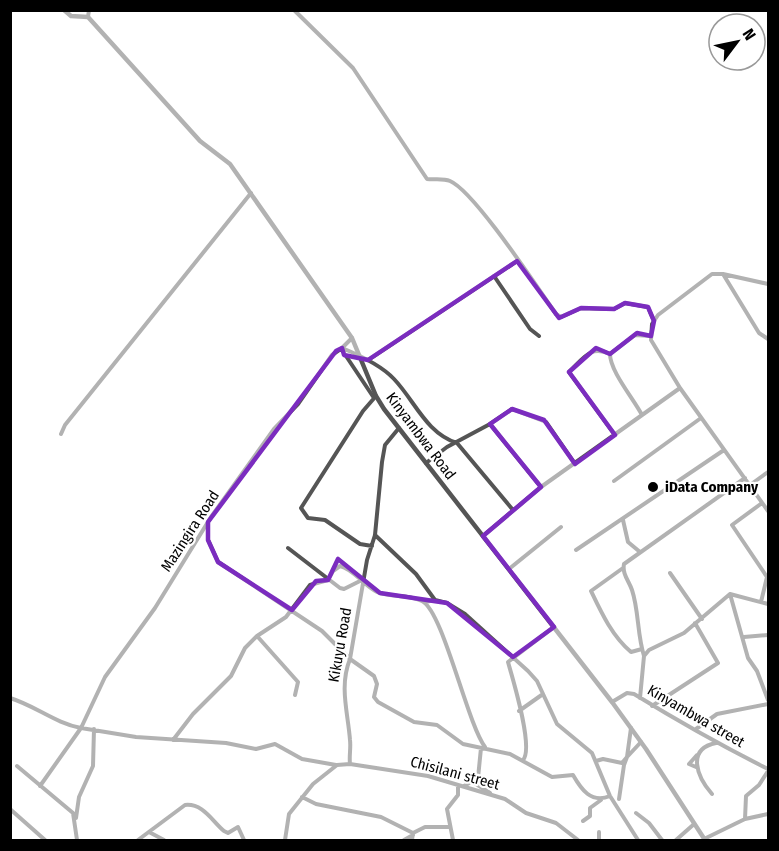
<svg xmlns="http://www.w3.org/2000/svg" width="779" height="851" font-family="'Fira Sans Condensed',sans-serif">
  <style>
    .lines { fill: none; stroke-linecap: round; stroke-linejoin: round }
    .minor { stroke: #555; stroke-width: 4 }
    .tertiary { stroke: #555; stroke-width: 4.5 }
    .marked { fill: none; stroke: #7b2cbf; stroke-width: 4.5; stroke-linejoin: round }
    .poi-dot { fill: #000; stroke: #fff; stroke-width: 2 }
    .labels { text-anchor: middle; stroke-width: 4.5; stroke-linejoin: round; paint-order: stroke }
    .street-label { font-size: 15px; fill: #000; stroke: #fff }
    .poi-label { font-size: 15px; font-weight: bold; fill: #000; stroke: #fff; text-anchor: start }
  </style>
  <rect width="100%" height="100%" fill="#fff"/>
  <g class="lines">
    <path class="minor" d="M294 10 353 68 427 179C434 180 443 178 450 181 474 191 537 287 556 314L561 317 581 308 614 309 625 303 648 307 654 321
      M88 17 89 10
      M723 274 759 333 768 339
      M494 276 530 329 539 336
      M768 284 723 274H712L658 315 652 324 651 340 680 388 768 511
      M352 338 342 348 344 353 374 398
      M610 354C590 345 584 358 569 372L615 435
      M368 360 517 261
      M642 415C633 398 610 371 610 354L635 335 651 336
      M490 424 512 409 546 422 575 464
      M61 434 65 425 251 193
      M426 463 447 447 490 424 541 487
      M614 481 701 418
      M750 485 768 472
      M623 520 628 542 640 552
      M208 523V540L218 562 322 631 350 659 374 676 377 684 374 697 378 702 414 722 437 725 463 744 510 754 552 777 573 775C581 789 591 804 610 796
      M375 535 416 574 435 600
      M483 536 541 487 680 388
      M372 546 360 544 325 520 308 518 301 508 363 411 376 396
      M288 548 340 588 344 589 360 581
      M576 550 724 450
      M623 568 591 591C601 612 612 636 631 652L642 649
      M509 569 561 527
      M670 573 702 619
      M730 594 748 658 757 671 768 700
      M425 602 435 600 447 603 465 614 528 671 537 681 557 724 592 753 610 796 638 840
      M761 602 767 577 732 525 762 503
      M257 636 298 682 295 695
      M744 637 768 635
      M644 656C637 634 639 611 632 590 629 581 622 574 624 564L745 478
      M10 698C36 706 55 723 81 728L105 677 155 608 211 517 274 429 298 404 332 355 342 348C359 355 381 365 394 379 415 401 426 433 457 443L513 510
      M640 698 644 656 649 650 684 633 730 594 768 604
      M612 702 627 693 634 694C678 721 722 746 768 769
      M652 706 718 663 695 623
      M519 711 543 694
      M696 729 717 714 768 704
      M173 740 193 714 231 676 245 648 257 636 286 617 310 585 328 580 333 571 340 566C354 569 364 586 377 592 391 598 408 594 422 601 443 611 467 723 485 747
      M523 760C534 748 513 680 508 662L554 627
      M596 761 603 759 622 763 627 757 631 728
      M350 764 428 776 505 799 526 813 556 823 578 840
      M17 766 73 813 77 840
      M696 767 689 764 697 755
      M473 782 490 793
      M40 786 81 728 136 737 226 743 256 749 275 744 302 759 336 765
      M464 786 478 778 481 748
      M712 794C697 777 686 749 716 743
      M302 797 316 804 381 817 413 833
      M619 799 624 765 627 757 641 742
      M10 809 45 840
      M636 813 649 823 662 840
      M76 818 79 797 93 766 94 729
      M745 819 746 796 759 785 768 771
      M583 821 590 816V808L601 800
      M149 832 164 840
      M704 839 745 819 768 814
      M138 840 185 805C203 803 212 821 224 831L228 833 238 827 244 840
      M285 840 289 814 313 784 337 765 350 764C349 756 351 748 350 740 348 713 339 686 350 659L367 560 375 535 382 462 385 445 399 428
      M404 840 413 835
      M412 840 413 833 425 827H450
      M453 840 447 809 458 795V786
      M599 840V832
      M676 840 693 825"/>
    <path class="tertiary" d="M64 10 71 16 88 17 200 141 230 164 352 338 376 396 384 409 612 702 646 749 705 840"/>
  </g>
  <path d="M0 0H779V851H0ZM517 261 559 318 581 308 614 309 625 303 648 307 654 321 651 336 637 333 610 354 596 348 569 372 615 435 575 464 544 420 512 409 490 424 541 487 483 536 554 627 513 657 447 603 380 593 338 559 328 580 316 581 292 610 218 562 208 540V522L336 351 342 348 344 355 368 360Z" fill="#fff" fill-opacity=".55" fill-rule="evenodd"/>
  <path class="marked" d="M517 261 559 318 581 308 614 309 625 303 648 307 654 321 651 336 637 333 610 354 596 348 569 372 615 435 575 464 544 420 512 409 490 424 541 487 483 536 554 627 513 657 447 603 380 593 338 559 328 580 316 581 292 610 218 562 208 540V522L336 351 342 348 344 355 368 360Z"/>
  <circle class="poi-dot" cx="653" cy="487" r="6"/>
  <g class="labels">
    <g class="street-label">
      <text transform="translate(421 436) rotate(53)" y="5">Kinyambwa Road</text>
      <text transform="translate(190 531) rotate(-57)" y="5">Mazingira Road</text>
      <text transform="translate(340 645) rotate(-80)" y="5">Kikuyu Road</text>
      <text transform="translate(696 716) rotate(30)" y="5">Kinyambwa street</text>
      <text transform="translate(455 773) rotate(15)" y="5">Chisilani street</text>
    </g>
    <g class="poi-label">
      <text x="665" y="492">iData Company</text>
    </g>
  </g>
  <rect width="779" height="851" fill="none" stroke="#000000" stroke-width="24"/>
  <g transform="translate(737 42) rotate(58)"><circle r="28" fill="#ffffff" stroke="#999999" stroke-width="1.5"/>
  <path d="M0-4.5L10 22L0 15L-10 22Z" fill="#000000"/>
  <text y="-9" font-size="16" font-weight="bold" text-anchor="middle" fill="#000000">N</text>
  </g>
</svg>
